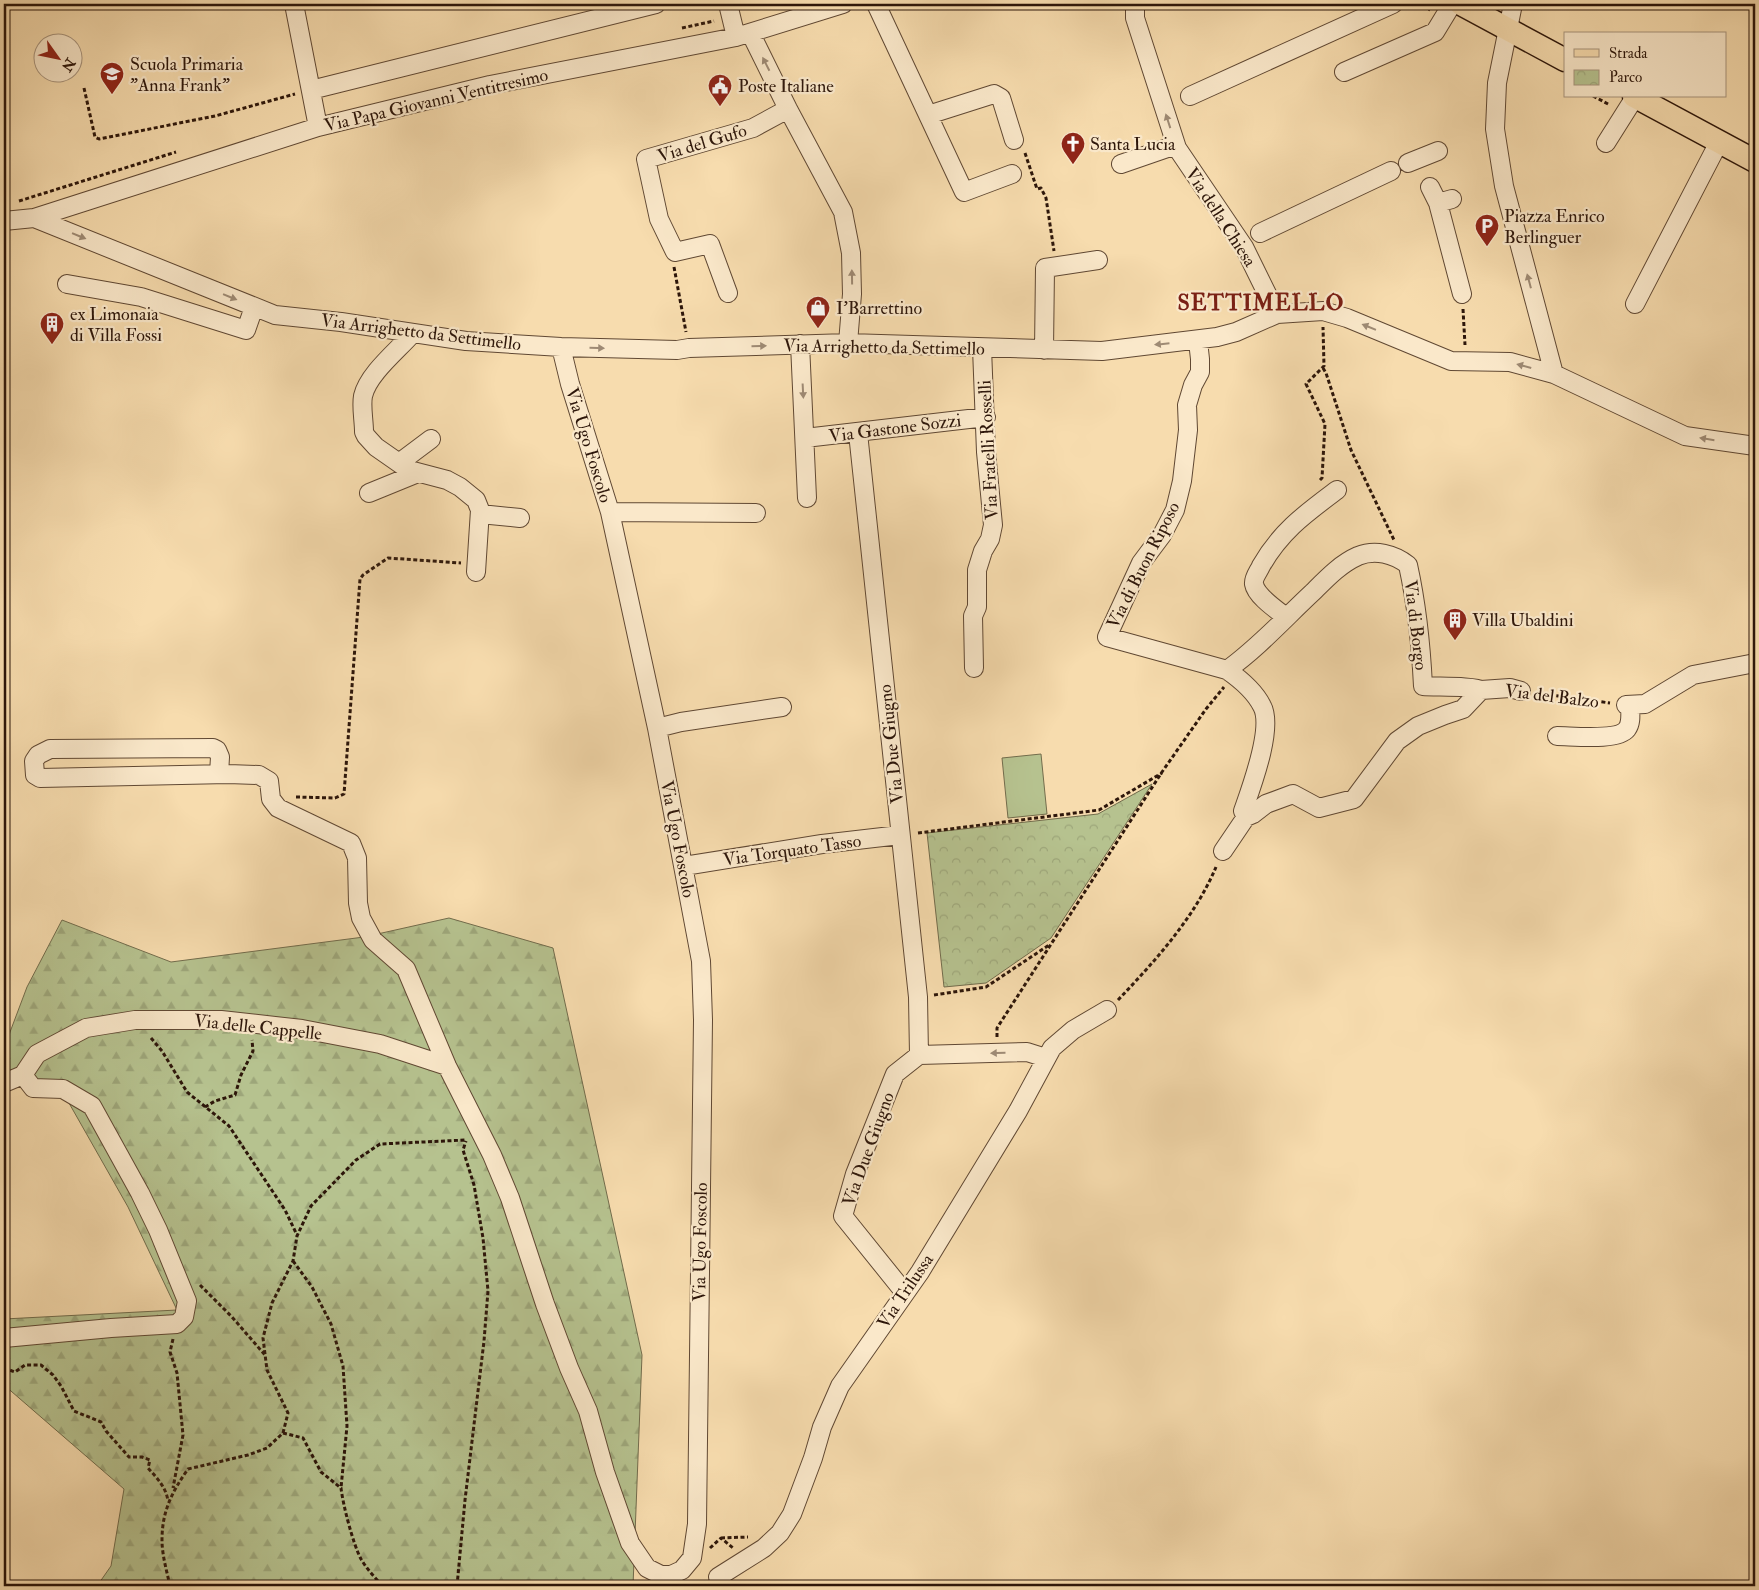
<svg xmlns="http://www.w3.org/2000/svg" width="1759" height="1590" font-family="'IM FELL Double Pica',serif">
  <style>
    .forest { fill: url(#forest-firs); stroke: #726c4c }
    .park { fill: url(#park-crowns); stroke: #726c4c }
    .pitch { fill: #b6c28f; stroke: #726c4c }
    .lines { fill: none; stroke-linecap: round; stroke-linejoin: round }
    .minor-casing { stroke: #604833; stroke-width: 20 }
    .major-casing { stroke: #2d160a; stroke-width: 25 }
    .path { stroke: #2d160a; stroke-width: 3; stroke-dasharray: 4 2.5; stroke-linecap: butt }
    .minor { stroke: #fae8ca; stroke-width: 18 }
    .major { stroke: #f7dcae; stroke-width: 22 }
    .oneway { fill: #9e8a74 }
    .labels { text-anchor: middle; stroke-width: 4.5; stroke-linejoin: round; paint-order: stroke }
    .poi-label { font-size: 18px; fill: #2d160a; stroke: #fae8ca; text-anchor: start }
    .street-label { font-size: 18px; fill: #2d160a; stroke: #fae8ca }
    .district-label { font-size: 22px; font-weight: bold; letter-spacing: 1px; fill: #7a1f14; stroke: #fae8ca }
  </style>
  <defs>
    <pattern id="forest-firs" width="22" height="20" patternUnits="userSpaceOnUse" patternTransform="scale(1.25)"><rect width="22" height="20" fill="#b6c28f"/><path d="M5 1l3.5 6h-7zM16 11l3.5 6h-7z" fill="#9da67a"/></pattern>
    <pattern id="park-crowns" width="20" height="18" patternUnits="userSpaceOnUse" patternTransform="scale(1.25)"><rect width="20" height="18" fill="#b6c28f"/><path d="M2 6a3 3 0 1 1 6 0M12 15a3 3 0 1 1 6 0" fill="none" stroke="#9da67a"/></pattern>
  </defs>
  <rect width="100%" height="100%" fill="#f7dcae"/>
  <filter id="stains"><feTurbulence type="fractalNoise" baseFrequency=".004" numOctaves="4"/><feColorMatrix values="0 0 0 0 .2 0 0 0 0 .09 0 0 0 0 .02 0 0 0 .5 -.17"/></filter>
  <radialGradient id="worn" r=".72"><stop offset=".6" stop-color="#630" stop-opacity="0"/><stop offset="1" stop-color="#630" stop-opacity=".3"/></radialGradient>
  <path class="forest" d="M449 918 553 948 642 1355 633 1586H97L111 1566 124 1489 4 1385V1319L177 1310 128 1207 65 1096 4 1075V1048L27 987 62 920 171 962 364 937Z"/>
  <path class="park" d="M1152 784 1051 938 986 983 944 987 927 833 1098 814Z"/>
  <path class="pitch" d="M1041 754 1047 814 1008 818 1002 758Z"/>
  <g class="lines">
    <defs>
      <path id="minor" d="M294 4 318 127
        M728 4 736 37
        M876 4 964 192 1012 174
        M1135 4V18L1177 148 1244 247 1277 314
        M1513 4 1497 83 1495 129 1504 186 1554 374
        M751 34 788 109 843 212 851 253 852 294 848 343
        M1344 72 1435 32 1452 4
        M311 90 656 4
        M1190 96 1393 4
        M928 115 994 94 1001 98 1014 140
        M1606 143 1635 97
        M1408 163 1438 151
        M1121 164 1176 145
        M1430 187 1438 203 1452 199
        M1438 203 1462 294
        M34 218 275 315 341 322 466 341 561 347 677 350 689 348 848 343 1102 351 1217 337 1236 332 1277 314 1323 311 1347 318 1451 361 1510 362 1554 374 1685 436 1755 446
        M4 221 34 218 318 127 490 85 736 37 843 4
        M1260 233 1391 171
        M67 284 141 297 246 330 254 307
        M728 293 710 244 675 252 659 219 646 159 753 128 788 109
        M1635 304 1719 142
        M412 334C397 351 368 374 363 396 361 407 364 420 364 432L366 436 376 447 409 470 447 480 460 487 476 500 480 510 476 572
        M1198 341 1200 359V372L1193 385 1187 405 1188 430 1182 481 1175 510 1162 535 1141 563 1107 637 1227 670C1258 648 1285 618 1313 592 1326 579 1340 564 1358 556 1375 549 1394 554 1408 565 1417 606 1421 645 1423 686 1434 687 1475 686 1481 690
        M800 344 807 498
        M1044 350 1045 268 1098 260
        M858 433 918 997 919 1055 895 1074 855 1174 843 1216 905 1293
        M805 438 986 417
        M399 463 431 439
        M369 493 418 473
        M610 512 756 513
        M480 514 520 518
        M1286 617C1277 610 1256 596 1254 584 1253 578 1259 571 1261 566 1281 531 1305 514 1337 490
        M974 668 973 616 977 607V570L983 551 990 539 993 525 986 452 982 348
        M1626 705 1645 704 1693 675 1755 663
        M657 728 681 722 782 707
        M1557 736C1573 736 1618 741 1627 729 1632 722 1630 713 1630 705
        M219 774 220 757 217 750 213 748 50 749 38 755 34 761 35 775 40 778 228 774 259 775 269 781 271 799 278 808 351 843 357 858 358 903 361 918 373 940 406 969 447 1066 492 1155 510 1198 545 1304 569 1368 588 1411 605 1472 630 1543 647 1568 661 1575H671L682 1570 692 1558 697 1524 703 1020 701 961 657 728 610 512 570 384 561 347
        M1246 817 1253 814 1266 804 1293 794 1319 808 1354 799 1397 741 1418 726 1445 715 1463 709 1481 690 1510 688 1521 691
        M1223 851 1246 817 1243 811C1251 788 1274 728 1262 706 1255 692 1240 679 1227 670
        M684 866 822 844 900 835
        M919 1055 1027 1052 1046 1058
        M4 1083 23 1075
        M4 1338 111 1328 177 1324 184 1317 187 1301 158 1230 140 1193 92 1106 63 1089 33 1088 23 1075 37 1054 86 1028 135 1020H221L302 1029 380 1044 447 1066
        M718 1577 764 1548 780 1533 792 1514 813 1458 822 1427 840 1386 920 1272 1018 1111 1052 1048 1073 1030 1107 1010"/>
      <path id="major" d="M1461 4 1565 60
        M1634 96 1755 161"/>
    </defs>
    <use href="#minor" class="minor-casing"/>
    <use href="#major" class="major-casing"/>
    <path class="path" d="M1417 4 1430 10
      M682 28 714 21
      M84 88 95 137 99 139 215 116 295 94
      M1593 96 1610 105
      M1025 153 1037 189 1041 188 1046 198 1054 251
      M19 201 176 152
      M674 267 686 332
      M1463 309 1465 345
      M1323 368 1326 373 1351 450 1394 540
      M1320 480 1322 478 1325 424 1306 384 1324 366 1323 327
      M1537 693 1610 703
      M296 797 335 798 344 794 360 579 363 575 388 558 461 563
      M918 833 1099 810 1162 773
      M934 995 986 987 1049 945
      M1118 1000C1156 960 1195 917 1216 867
      M997 1037V1028L1162 772 1206 709 1224 687
      M151 1038 162 1051 187 1092 229 1126 285 1210 297 1235
      M205 1107 215 1101 235 1095 241 1075 253 1051 252 1040
      M293 1261 312 1287 331 1324 343 1366 347 1426 341 1488
      M200 1285 232 1317 265 1355
      M173 1339 170 1352 177 1373 183 1435 173 1488
      M4 1368 15 1372 25 1365H41L53 1375 61 1386 74 1411 101 1422 106 1431 129 1457H142L150 1460 148 1468C157 1478 166 1487 168 1501
      M283 1433 303 1438 321 1472 341 1488C343 1505 353 1544 361 1559 367 1569 375 1578 383 1586
      M721 1538 748 1537
      M710 1548 721 1538 733 1548
      M170 1586C167 1572 162 1555 162 1540 162 1511 172 1492 188 1469L248 1455 267 1448 283 1433 288 1413 267 1370 263 1338 272 1303 293 1261 297 1236 311 1206 356 1160 380 1144 466 1140
      M457 1586 465 1500 484 1341 488 1291 483 1238 474 1185 463 1150 466 1141"/>
    <use href="#minor" class="minor"/>
    <use href="#major" class="major"/>
  </g>
  <defs><path id="oneway-solid" d="M-6-.8H1V-3.2L6.5 0L1 3.2V.8H-6Z" transform="scale(1.25)"/></defs>
  <g class="oneway">
    <use href="#oneway-solid" transform="translate(766 64) rotate(-117)"/>
    <use href="#oneway-solid" transform="translate(1168 121) rotate(-108)"/>
    <use href="#oneway-solid" transform="translate(79 236) rotate(22)"/>
    <use href="#oneway-solid" transform="translate(852 277) rotate(-91)"/>
    <use href="#oneway-solid" transform="translate(1529 281) rotate(-105)"/>
    <use href="#oneway-solid" transform="translate(230 297) rotate(22)"/>
    <use href="#oneway-solid" transform="translate(1369 327) rotate(-158)"/>
    <use href="#oneway-solid" transform="translate(1162 344) rotate(174)"/>
    <use href="#oneway-solid" transform="translate(759 346) rotate(-2)"/>
    <use href="#oneway-solid" transform="translate(597 348) rotate(1)"/>
    <use href="#oneway-solid" transform="translate(1524 366) rotate(-165)"/>
    <use href="#oneway-solid" transform="translate(803 391) rotate(87)"/>
    <use href="#oneway-solid" transform="translate(1707 439) rotate(-171)"/>
    <use href="#oneway-solid" transform="translate(998 1053) rotate(178)"/>
  </g>
  <defs>
    <symbol id="school-pin" viewBox="-11 -11 22 30"><path d="M0 17L-7.5 6A9.5 9.5 0 1 1 7.5 6Z" fill="#8f2418" stroke="#fae8ca"/><path d="M0-5L7-2L0 1L-7-2ZM-4 1L0 2.5L4 1V4Q0 6-4 4Z" fill="#fff"/></symbol>
    <symbol id="civic-pin" viewBox="-11 -11 22 30"><path d="M0 17L-7.5 6A9.5 9.5 0 1 1 7.5 6Z" fill="#8f2418" stroke="#fae8ca"/><path d="M-.6-6.5H3V-4.5H.6V-3L4-1V1h2V6H-6V1h2V-1L-.6-3ZM-1.2 2.5V6h2.4V2.5Z" fill="#fff"/></symbol>
    <symbol id="church-pin" viewBox="-11 -11 22 30"><path d="M0 17L-7.5 6A9.5 9.5 0 1 1 7.5 6Z" fill="#8f2418" stroke="#fae8ca"/><path d="M-1.2-6h2.4v3.5h3.3v2.4h-3.3V6h-2.4V-.1h-3.3v-2.4h3.3Z" fill="#fff"/></symbol>
    <symbol id="parking-pin" viewBox="-11 -11 22 30"><path d="M0 17L-7.5 6A9.5 9.5 0 1 1 7.5 6Z" fill="#8f2418" stroke="#fae8ca"/><path d="M-3.5-5.5H1a3.5 3.5 0 0 1 0 7H-1V5.5H-3.5ZM-1-3.4V-.6H.8a1.4 1.4 0 0 0 0-2.8Z" fill="#fff"/></symbol>
    <symbol id="shop-pin" viewBox="-11 -11 22 30"><path d="M0 17L-7.5 6A9.5 9.5 0 1 1 7.5 6Z" fill="#8f2418" stroke="#fae8ca"/><path d="M-5-2.5h2.3a2.7 3.5 0 0 1 5.4 0H5L5.5 6h-11ZM-1.5-2.5h3a1.5 2.3 0 0 0-3 0Z" fill="#fff"/></symbol>
    <symbol id="building-pin" viewBox="-11 -11 22 30"><path d="M0 17L-7.5 6A9.5 9.5 0 1 1 7.5 6Z" fill="#8f2418" stroke="#fae8ca"/><path d="M-4-6H4V6H1V3H-1V6H-4ZM-2.5-4.3h1.7v1.8h-1.7ZM.8-4.3h1.7v1.8H.8ZM-2.5-1h1.7V.8h-1.7ZM.8-1h1.7V.8H.8Z" fill="#fff"/></symbol>
  </defs>
  <g fill-rule="evenodd">
    <use href="#school-pin" x="98" y="60" width="28" height="38"/>
    <use href="#civic-pin" x="706" y="72" width="28" height="38"/>
    <use href="#church-pin" x="1059" y="130" width="28" height="38"/>
    <use href="#parking-pin" x="1473" y="212" width="28" height="38"/>
    <use href="#shop-pin" x="804" y="294" width="28" height="38"/>
    <use href="#building-pin" x="38" y="310" width="28" height="38"/>
    <use href="#building-pin" x="1441" y="606" width="28" height="38"/>
  </g>
  <g class="labels">
    <g class="poi-label">
      <text x="130" y="70">Scuola Primaria<tspan x="130" dy="21">"Anna Frank"</tspan></text>
      <text x="738" y="92">Poste Italiane</text>
      <text x="1090" y="150">Santa Lucia</text>
      <text x="1504" y="222">Piazza Enrico<tspan x="1504" dy="21">Berlinguer</tspan></text>
      <text x="836" y="314">I'Barrettino</text>
      <text x="70" y="320">ex Limonaia<tspan x="70" dy="21">di Villa Fossi</tspan></text>
      <text x="1472" y="626">Villa Ubaldini</text>
    </g>
    <g class="street-label">
      <text transform="translate(436 100) rotate(-13)" y="6">Via Papa Giovanni Ventitresimo</text>
      <text transform="translate(702 143) rotate(-17)" y="6">Via del Gufo</text>
      <text transform="translate(1221 217) rotate(57)" y="6">Via della Chiesa</text>
      <text transform="translate(421 332) rotate(7)" y="6">Via Arrighetto da Settimello</text>
      <text transform="translate(884 347) rotate(1)" y="6">Via Arrighetto da Settimello</text>
      <text transform="translate(895 428) rotate(-7)" y="6">Via Gastone Sozzi</text>
      <text transform="translate(589 445) rotate(73)" y="6">Via Ugo Foscolo</text>
      <text transform="translate(988 450) rotate(-93)" y="6">Via Fratelli Rosselli</text>
      <text transform="translate(1143 565) rotate(-63)" y="6">Via di Buon Riposo</text>
      <text transform="translate(1416 625) rotate(83)" y="6">Via di Borgo</text>
      <text transform="translate(1552 696) rotate(7)" y="6">Via del Balzo</text>
      <text transform="translate(891 744) rotate(-96)" y="6">Via Due Giugno</text>
      <text transform="translate(678 839) rotate(79)" y="6">Via Ugo Foscolo</text>
      <text transform="translate(792 850) rotate(-8)" y="6">Via Torquato Tasso</text>
      <text transform="translate(258 1027) rotate(6)" y="6">Via delle Cappelle</text>
      <text transform="translate(868 1149) rotate(-70)" y="6">Via Due Giugno</text>
      <text transform="translate(700 1242) rotate(-89)" y="6">Via Ugo Foscolo</text>
      <text transform="translate(905 1291) rotate(-56)" y="6">Via Trilussa</text>
    </g>
    <g class="district-label">
      <text x="1261" y="310">SETTIMELLO</text>
    </g>
  </g>
  <rect width="1759" height="1590" fill="none" stroke="#f7dcae" stroke-width="20"/>
  <rect x="5" y="5" width="1749" height="1580" fill="none" stroke="#2d160a" stroke-width="2.5"/>
  <rect x="10" y="10" width="1739" height="1570" fill="none" stroke="#2d160a"/>
  <rect x="1564" y="32" width="162" height="65" fill="#fae8ca" stroke="#a8947d"/>
  <rect x="1574" y="49" width="25" height="8" fill="#f7dcae" stroke="#a8947d"/>
  <text x="1609" y="58" font-size="15" fill="#2d160a">Strada</text>
  <rect x="1574" y="70" width="25" height="15" fill="url(#park-crowns)" stroke="#a8947d"/>
  <text x="1609" y="82" font-size="15" fill="#2d160a">Parco</text>
  <g transform="translate(58 58) rotate(123)"><circle r="24" fill="#fae8ca" stroke="#a8947d"/>
  <path d="M0-4L9 19L0 12L-9 19Z" fill="#8f2418"/>
  <text y="-8" font-size="14" font-weight="bold" text-anchor="middle" fill="#2d160a">N</text>
  </g>
  <rect width="100%" height="100%" filter="url(#stains)"/>
  <rect width="100%" height="100%" fill="url(#worn)"/>
</svg>
